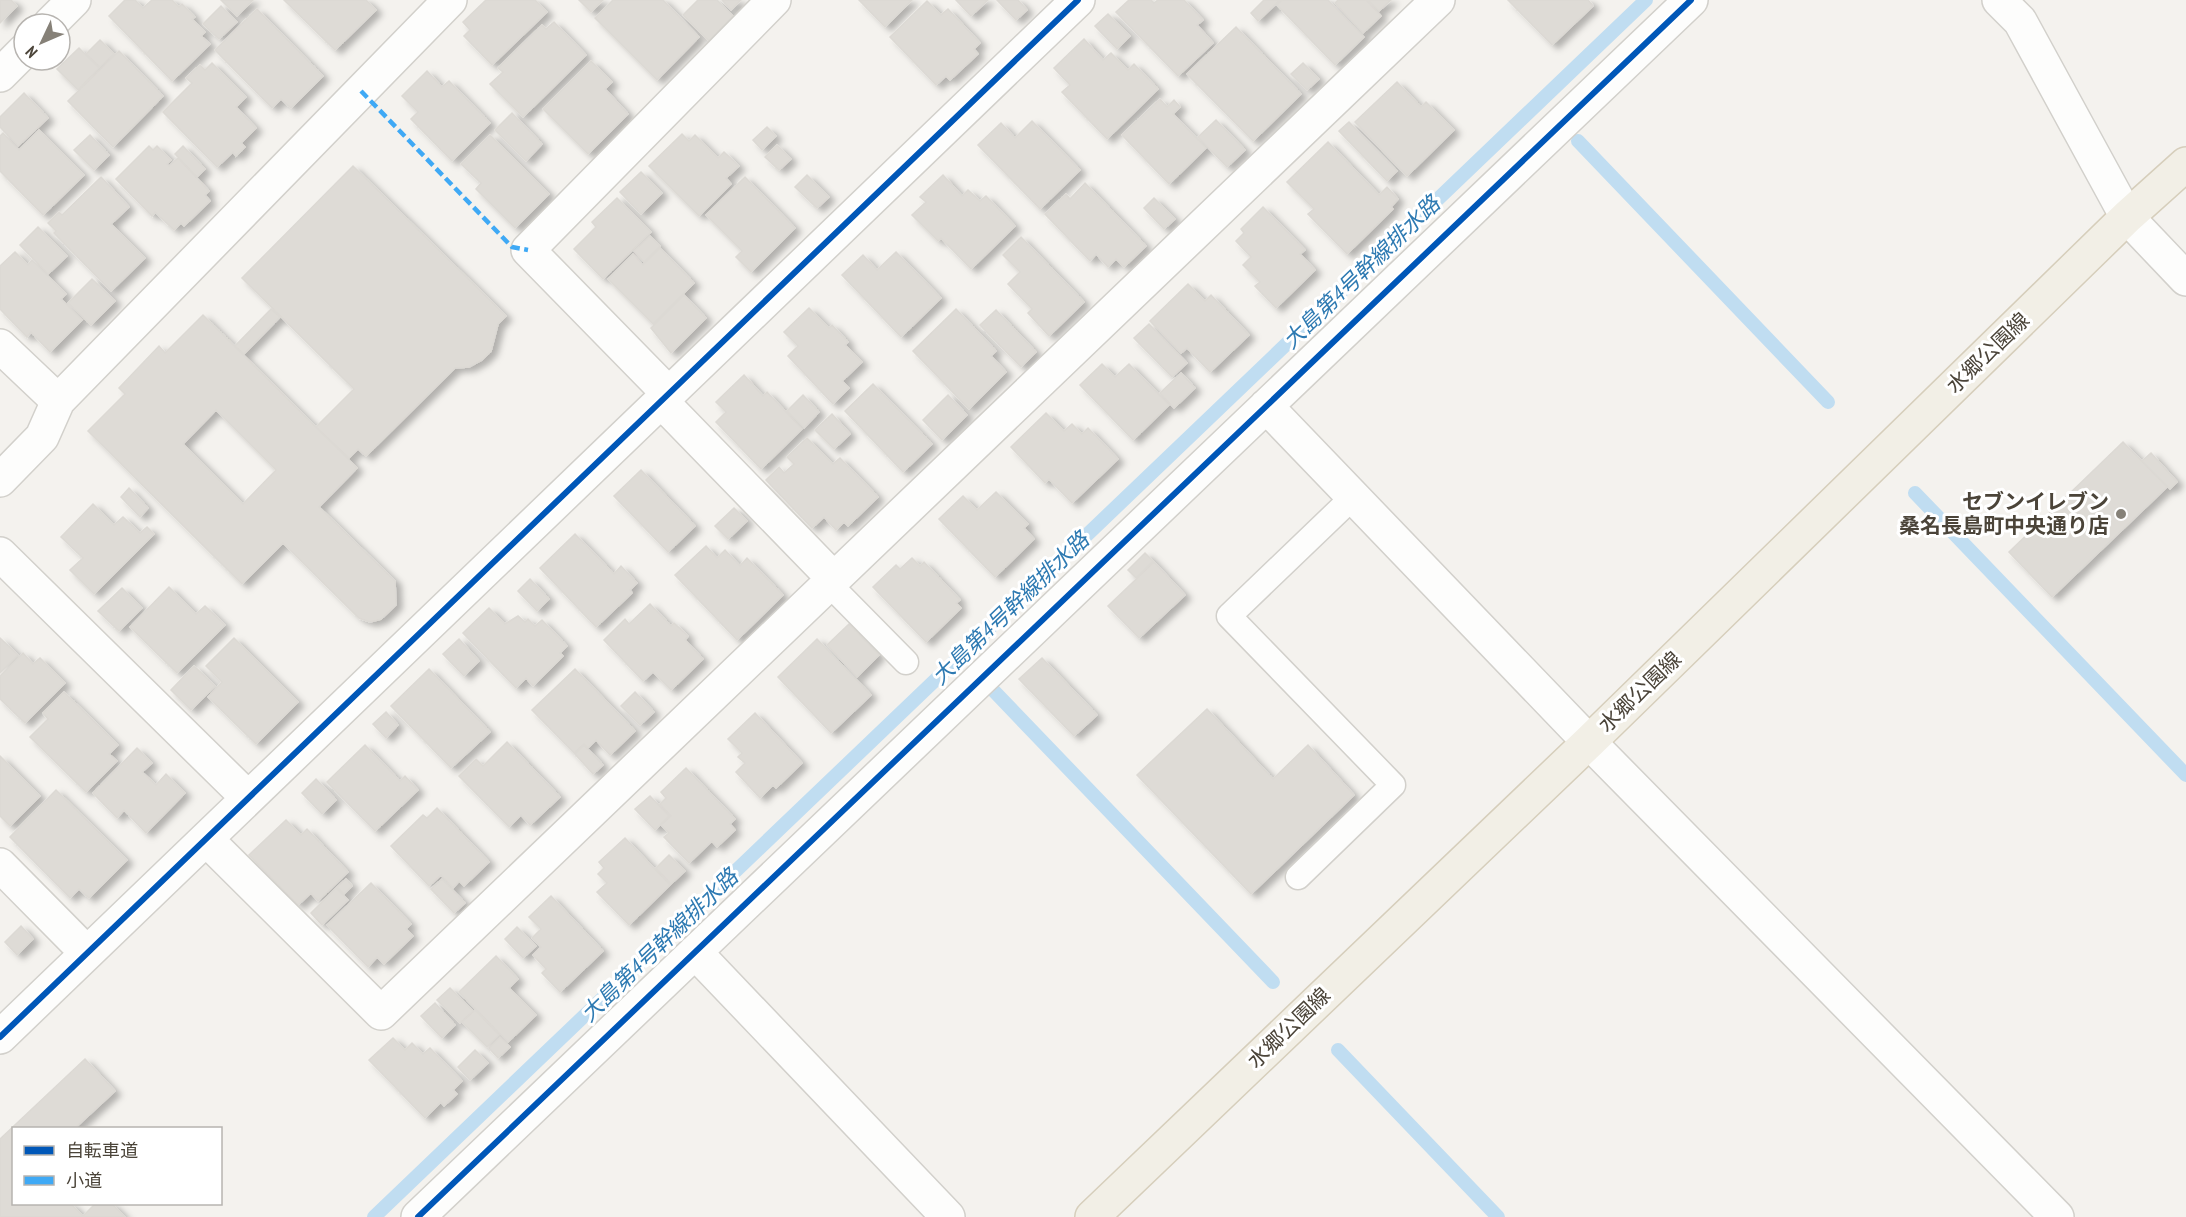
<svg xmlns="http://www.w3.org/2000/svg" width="2186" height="1217" font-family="'PT Sans Narrow','Noto Sans JP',sans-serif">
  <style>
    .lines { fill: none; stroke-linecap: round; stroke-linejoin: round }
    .stream { stroke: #c0ddf1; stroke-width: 14 }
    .building { fill: #dedbd6; stroke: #dcd9d4; stroke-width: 1.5; fill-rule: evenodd; filter: url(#shadow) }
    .service-casing { stroke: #d2d0cb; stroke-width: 27 }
    .minor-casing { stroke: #d2d0cb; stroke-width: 36 }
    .tertiary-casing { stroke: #d2d0cb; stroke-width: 36 }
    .primary-casing { stroke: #d6cebb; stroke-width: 36 }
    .service { stroke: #fdfdfc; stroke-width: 24 }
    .minor { stroke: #fdfdfc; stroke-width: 33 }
    .tertiary { stroke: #fdfdfc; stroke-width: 33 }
    .primary { stroke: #f2efe6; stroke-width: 33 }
    .quiet { stroke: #3fa9f5; stroke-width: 4.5; stroke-dasharray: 9 4.5; stroke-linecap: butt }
    .cycleway-casing { stroke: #fff; stroke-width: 10 }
    .cycleway { stroke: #0057b8; stroke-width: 6 }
    .poi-dot { fill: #868178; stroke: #fff; stroke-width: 2 }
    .labels { text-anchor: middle; stroke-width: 6; stroke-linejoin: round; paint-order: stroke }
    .street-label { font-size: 21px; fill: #4b4439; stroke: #fff }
    .poi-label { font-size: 21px; font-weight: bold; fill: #4b4439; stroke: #fff; text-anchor: end }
    .water-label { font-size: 22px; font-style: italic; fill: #2e7ab2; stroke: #fff }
  </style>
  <defs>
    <filter id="shadow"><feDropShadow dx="6" dy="4" stdDeviation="3" flood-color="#0004"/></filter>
  </defs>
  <rect width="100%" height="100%" fill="#f4f2ee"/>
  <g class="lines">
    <path class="stream" d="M1578 141 1828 402
      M1915 493 2186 775
      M992 689 1273 982
      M1338 1050 1498 1217
      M374 1217 1646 0"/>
  </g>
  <path class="building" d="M0 0H11L17 6 0 23Z
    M125 0H135L143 8 152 0H172L179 7 182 4 195 17 192 19 205 32 201 36 210 44 172 81 109 16Z
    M221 0H253L237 16Z
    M284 0H366L376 10 335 50Z
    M486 0H535L547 12 492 65 464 36 470 30 463 22Z
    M579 0H603L591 12Z
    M613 0H663L699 37 657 80 595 18Z
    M698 0H717L733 16 709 41 683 15Z
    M722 0H741L731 10Z
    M859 0H912L885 27Z
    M956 0H988L971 16Z
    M997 0H1018L1027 10 1016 20Z
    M1129 0H1151L1154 3 1158 0H1184L1203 20 1197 25 1213 43 1178 76 1116 12Z
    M1264 0H1280L1258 21 1251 13Z
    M1282 0H1328L1364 37 1335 65 1277 5Z
    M1338 0H1366L1381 16 1363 33 1335 3Z
    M1368 0H1391L1379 11Z
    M1508 0H1588L1593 6 1552 45Z
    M927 1 941 15 948 9 980 43 974 49 978 54 950 80 946 76 936 85 890 37Z
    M221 6 237 22 219 39 203 24Z
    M257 9 323 76 291 108 281 99 272 108 215 50Z
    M1108 14 1130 36 1117 49 1095 26Z
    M554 22 586 55 523 117 490 84 503 72 498 68 542 25 546 29Z
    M1236 27 1301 94 1253 141 1187 74Z
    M1084 39 1103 60 1111 53 1128 70 1134 64 1158 89 1107 139 1062 92 1070 85 1054 68Z
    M100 40 114 54 100 67 86 54Z
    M79 48 99 68 78 90 57 69Z
    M119 51 163 96 113 147 68 101Z
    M591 61 612 82 605 89 628 114 588 154 543 109Z
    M212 63 246 97 236 107 256 128 241 143 245 147 236 156 233 152 217 167 163 112 192 83 186 78 200 65 205 70Z
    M1303 63 1319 79 1307 90 1291 74Z
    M427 71 442 87 449 81 490 123 452 161 411 119 418 112 402 96Z
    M1397 82 1421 107 1426 102 1454 130 1407 176 1355 122Z
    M24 93 48 118 18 146 0 127V117Z
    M1160 99 1167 107 1174 100 1180 107 1173 114 1206 148 1169 184 1122 135Z
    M512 113 542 144 526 161 495 130Z
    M1216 120 1245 150 1227 167 1198 137Z
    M1032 121 1080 170 1040 209 978 145 1001 123 1015 138Z
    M1349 122 1397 171 1387 181 1339 131Z
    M767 127 776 136 762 150 753 140Z
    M39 130 84 175 43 215 0 171V136L3 133 19 150Z
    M682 134 689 141 695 135 718 158 724 152 739 166 726 178 731 184 699 216 649 166Z
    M90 135 109 155 94 170 74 150Z
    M490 135 549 194 515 228 476 189 481 183 461 164Z
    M1328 142 1379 195 1387 187 1398 199 1391 207 1393 209 1347 254 1308 214 1314 209 1287 182Z
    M777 145 791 159 779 170 765 157Z
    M149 146 153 150 157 146 171 160 167 164 169 166 178 158 209 191 205 195 210 201 184 226 181 223 174 230 155 212 152 216 116 179Z
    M183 146 205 169 197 177 175 154Z
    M353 166 506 316 498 324 491 351 482 360 469 367 455 368 366 456 358 449 349 458 316 427 354 389 242 278Z
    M641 172 662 193 641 214 620 192Z
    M807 175 829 197 817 208 795 187Z
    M943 175 962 196 968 190 980 201 986 196 1015 226 971 269 941 238 938 241 912 215 926 202 920 197Z
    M101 177 129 207 111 224 145 258 111 291 54 233 56 231 48 223 59 212 62 215Z
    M745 177 795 228 751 272 736 257 742 251 706 215Z
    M1085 183 1146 246 1124 267 1116 259 1108 267 1096 254 1090 261 1045 214 1066 194 1070 199Z
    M617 198 651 232 603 279 574 249 596 227 592 222Z
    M1154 198 1175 219 1164 229 1144 208Z
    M1263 207 1305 250 1300 254 1315 270 1276 308 1255 286 1260 282 1243 265 1251 257 1236 241 1244 233 1241 229Z
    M38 227 67 256 48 274 20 245Z
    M650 236 660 246 644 262 634 251Z
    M1021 237 1084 302 1049 336 1028 313 1032 309 1008 284 1020 272 1003 255Z
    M660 248 694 283 653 324 608 279 633 254 643 265Z
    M15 252 28 265 32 260 66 294 61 299 82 320 50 352 31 332 27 337 0 309V266Z
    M896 252 941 298 901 337 842 275 863 255 877 270Z
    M92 279 115 301 91 325 68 303Z
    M1188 284 1205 301 1211 295 1249 335 1210 372 1187 348 1181 353 1150 321Z
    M684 295 706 318 671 353 651 328Z
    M809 308 829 328 832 325 848 342 845 345 862 362 842 381 849 388 833 404 788 356 798 346 784 332Z
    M271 309 280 317 244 354 235 346Z
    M956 309 996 351 991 356 1006 372 969 409 913 351Z
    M996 310 1036 352 1021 367 980 325Z
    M203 315 357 468 319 507 395 581 396 605 381 619 370 622 359 618 283 543 242 584 88 431 125 394 119 388 159 346 165 353ZM216 410 276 470 243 504 183 444Z
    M1149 324 1187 363 1172 377 1134 338Z
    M1102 364 1115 377 1129 364 1169 405 1133 440 1080 385Z
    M1181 373 1195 388 1174 408 1160 393Z
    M744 375 763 396 767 392 802 429 761 469 716 422 726 412 716 402Z
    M873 384 932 444 903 472 845 411Z
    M803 395 819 412 804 428 787 411Z
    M948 395 967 415 942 440 923 420Z
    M1046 413 1064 431 1072 424 1082 434 1088 428 1118 459 1072 503 1049 479 1045 483 1011 447Z
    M832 414 850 434 834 449 815 430Z
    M807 438 833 464 840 458 878 497 848 526 844 522 836 530 824 517 812 528 766 480 779 467 784 473 794 464 787 457Z
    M2123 442 2167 487 2052 597 2009 552Z
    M2151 453 2177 482 2170 489 2142 461Z
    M641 470 695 526 668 552 614 496Z
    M129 488 148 508 140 517 121 497Z
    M996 492 1028 524 1024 528 1034 539 995 577 939 519 963 496 977 510Z
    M93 504 114 525 123 517 140 533 147 527 154 534 94 594 70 570 83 558 61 537Z
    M734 508 747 521 728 539 715 526Z
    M575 534 614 574 621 566 637 583 630 590 632 593 596 627 540 568Z
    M706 546 717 558 725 550 740 566 747 558 783 595 737 640 675 575Z
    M1145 553 1153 561 1136 578 1128 570Z
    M912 558 920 566 924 562 960 600 956 603 961 608 926 642 873 587 896 565 900 569Z
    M1154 562 1185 595 1139 638 1108 606Z
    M530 579 549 599 537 611 518 591Z
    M169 587 196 614 205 606 225 625 177 673 130 627Z
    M122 588 142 608 119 631 98 611Z
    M650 604 671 626 674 623 688 636 685 640 703 659 671 690 653 672 643 681 604 640 625 619 629 624Z
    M489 608 505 624 518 616 525 622 528 619 535 626 542 620 567 646 560 653 563 656 533 686 526 678 516 688 463 633Z
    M849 624 879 655 857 677 827 645Z
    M0 638 18 655 0 673Z
    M234 638 298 702 256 744 208 697 222 682 206 666Z
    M459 639 479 661 464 676 443 654Z
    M817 639 871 695 831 733 778 677Z
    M23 653 33 664 40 658 65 683 25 723 0 699V676Z
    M1042 658 1097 715 1074 736 1019 679Z
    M194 666 215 686 191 710 171 690Z
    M429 669 490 732 451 768 391 706Z
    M575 669 635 731 610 755 596 740 588 748 584 744 574 753 532 710Z
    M64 692 118 745 109 754 117 761 86 792 30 737 48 719 43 713Z
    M635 692 654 712 640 725 621 706Z
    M1207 709 1273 779 1308 745 1354 795 1251 894 1137 775Z
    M386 712 398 725 386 738 373 724Z
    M755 713 802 763 776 788 773 785 760 798 736 772 745 763 738 757 742 753 728 739Z
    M507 742 560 797 530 825 521 815 509 827 459 776 476 759 483 766Z
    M365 745 400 781 405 776 418 790 375 831 327 782Z
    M584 745 603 765 593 774 575 754Z
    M137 748 152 763 142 772 156 785 166 774 185 793 146 833 124 810 117 818 93 793Z
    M0 756 40 796 10 826 0 816Z
    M686 768 735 819 730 824 735 830 717 847 712 841 689 863 664 837 669 833 661 825 671 816 660 804 666 798 661 792Z
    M316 779 336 800 322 814 302 793Z
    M56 790 127 860 89 898 79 889 70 898 10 837Z
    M650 796 669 816 655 830 635 809Z
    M437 808 489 862 464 886 459 881 453 888 441 875 429 886 391 846 423 815 427 818Z
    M286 820 301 835 307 829 348 872 318 901 311 893 298 905 249 855Z
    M625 838 670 885 629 925 597 892 607 883 598 874 604 868 599 862Z
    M669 855 685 871 671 884 656 868Z
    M346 879 352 886 344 894 337 887Z
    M442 879 465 903 454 913 431 889Z
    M371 883 411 924 406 929 413 936 384 964 377 957 368 967 327 925Z
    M336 888 348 900 322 925 311 913Z
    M551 896 603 951 560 992 542 973 546 969 533 955 541 947 532 938 541 929 529 917Z
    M21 926 33 939 17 955 5 942Z
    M517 927 536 946 523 958 505 939Z
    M496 956 518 979 509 988 536 1015 508 1042 459 992Z
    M450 988 473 1011 460 1023 437 1000Z
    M435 1003 455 1025 442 1038 421 1016Z
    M475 1010 499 1035 487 1047 462 1022Z
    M500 1037 510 1047 498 1058 489 1048Z
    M393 1038 405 1050 412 1043 423 1054 430 1048 462 1081 453 1090 457 1094 444 1106 441 1102 425 1118 369 1060Z
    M475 1050 488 1063 470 1080 458 1067Z
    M85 1059 115 1091 75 1128H14V1204H71L83 1216 95 1204H112L125 1217H0V1139Z"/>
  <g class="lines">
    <defs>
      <path id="service" d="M829 584 906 662
        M1298 877 1393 785 1229 616 1353 497"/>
      <path id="minor" d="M1999 0 2020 21 2127 217
        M50 24 74 0
        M0 75 24 51
        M0 346 58 401
        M669 394 528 250 774 0
        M661 401 834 579
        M1266 406 1589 742 2057 1217
        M0 480 42 437 58 401 450 0
        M0 554 248 798
        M206 839 381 1013 1438 0
        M0 865 87 953
        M695 952 948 1217
        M0 1037 1078 0
        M418 1217 1691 0"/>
      <path id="tertiary" d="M2127 217 2186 279"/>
      <path id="primary" d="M1092 1217 1589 742 2127 217 2186 164"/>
    </defs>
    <use href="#service" class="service-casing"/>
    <use href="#minor" class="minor-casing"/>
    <use href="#tertiary" class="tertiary-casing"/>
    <use href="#primary" class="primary-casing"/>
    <use href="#service" class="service"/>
    <use href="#minor" class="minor"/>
    <use href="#tertiary" class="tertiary"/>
    <use href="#primary" class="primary"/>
    <path class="quiet" d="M361 91 512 247 528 250"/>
    <defs>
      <path id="cycleway" d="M0 1037 1078 0
        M418 1217 1691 0"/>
    </defs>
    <use href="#cycleway" class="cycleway-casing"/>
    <use href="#cycleway" class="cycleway"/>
  </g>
  <circle class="poi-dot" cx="2121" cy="514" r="6"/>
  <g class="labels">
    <g class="street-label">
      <text transform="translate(1988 353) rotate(-44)" y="7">水郷公園線</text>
      <text transform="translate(1640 692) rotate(-44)" y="7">水郷公園線</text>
      <text transform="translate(1289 1028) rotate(-44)" y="7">水郷公園線</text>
    </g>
    <g class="poi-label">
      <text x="2109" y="509">セブンイレブン<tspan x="2109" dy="24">桑名長島町中央通り店</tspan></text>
    </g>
    <g class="water-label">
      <text transform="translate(1361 272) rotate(-44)" y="8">大島第4号幹線排水路</text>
      <text transform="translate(1010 608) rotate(-44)" y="8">大島第4号幹線排水路</text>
      <text transform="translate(659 945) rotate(-44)" y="8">大島第4号幹線排水路</text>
    </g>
  </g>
  <rect x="12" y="1127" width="210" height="78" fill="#ffffff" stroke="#b7b4b0" stroke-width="1.5"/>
  <rect x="24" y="1146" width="30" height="9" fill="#0057b8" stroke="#b7b4b0" stroke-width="1.5"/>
  <text x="66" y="1157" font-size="18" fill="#4b4439">自転車道</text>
  <rect x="24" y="1176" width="30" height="9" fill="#3fa9f5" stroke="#b7b4b0" stroke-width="1.5"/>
  <text x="66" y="1187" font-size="18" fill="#4b4439">小道</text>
  <g transform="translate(42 42) rotate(226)"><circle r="28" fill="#ffffff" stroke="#b7b4b0" stroke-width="1.5"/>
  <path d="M0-4.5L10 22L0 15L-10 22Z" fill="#868178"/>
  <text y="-9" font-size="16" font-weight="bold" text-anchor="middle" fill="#4b4439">N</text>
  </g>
</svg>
